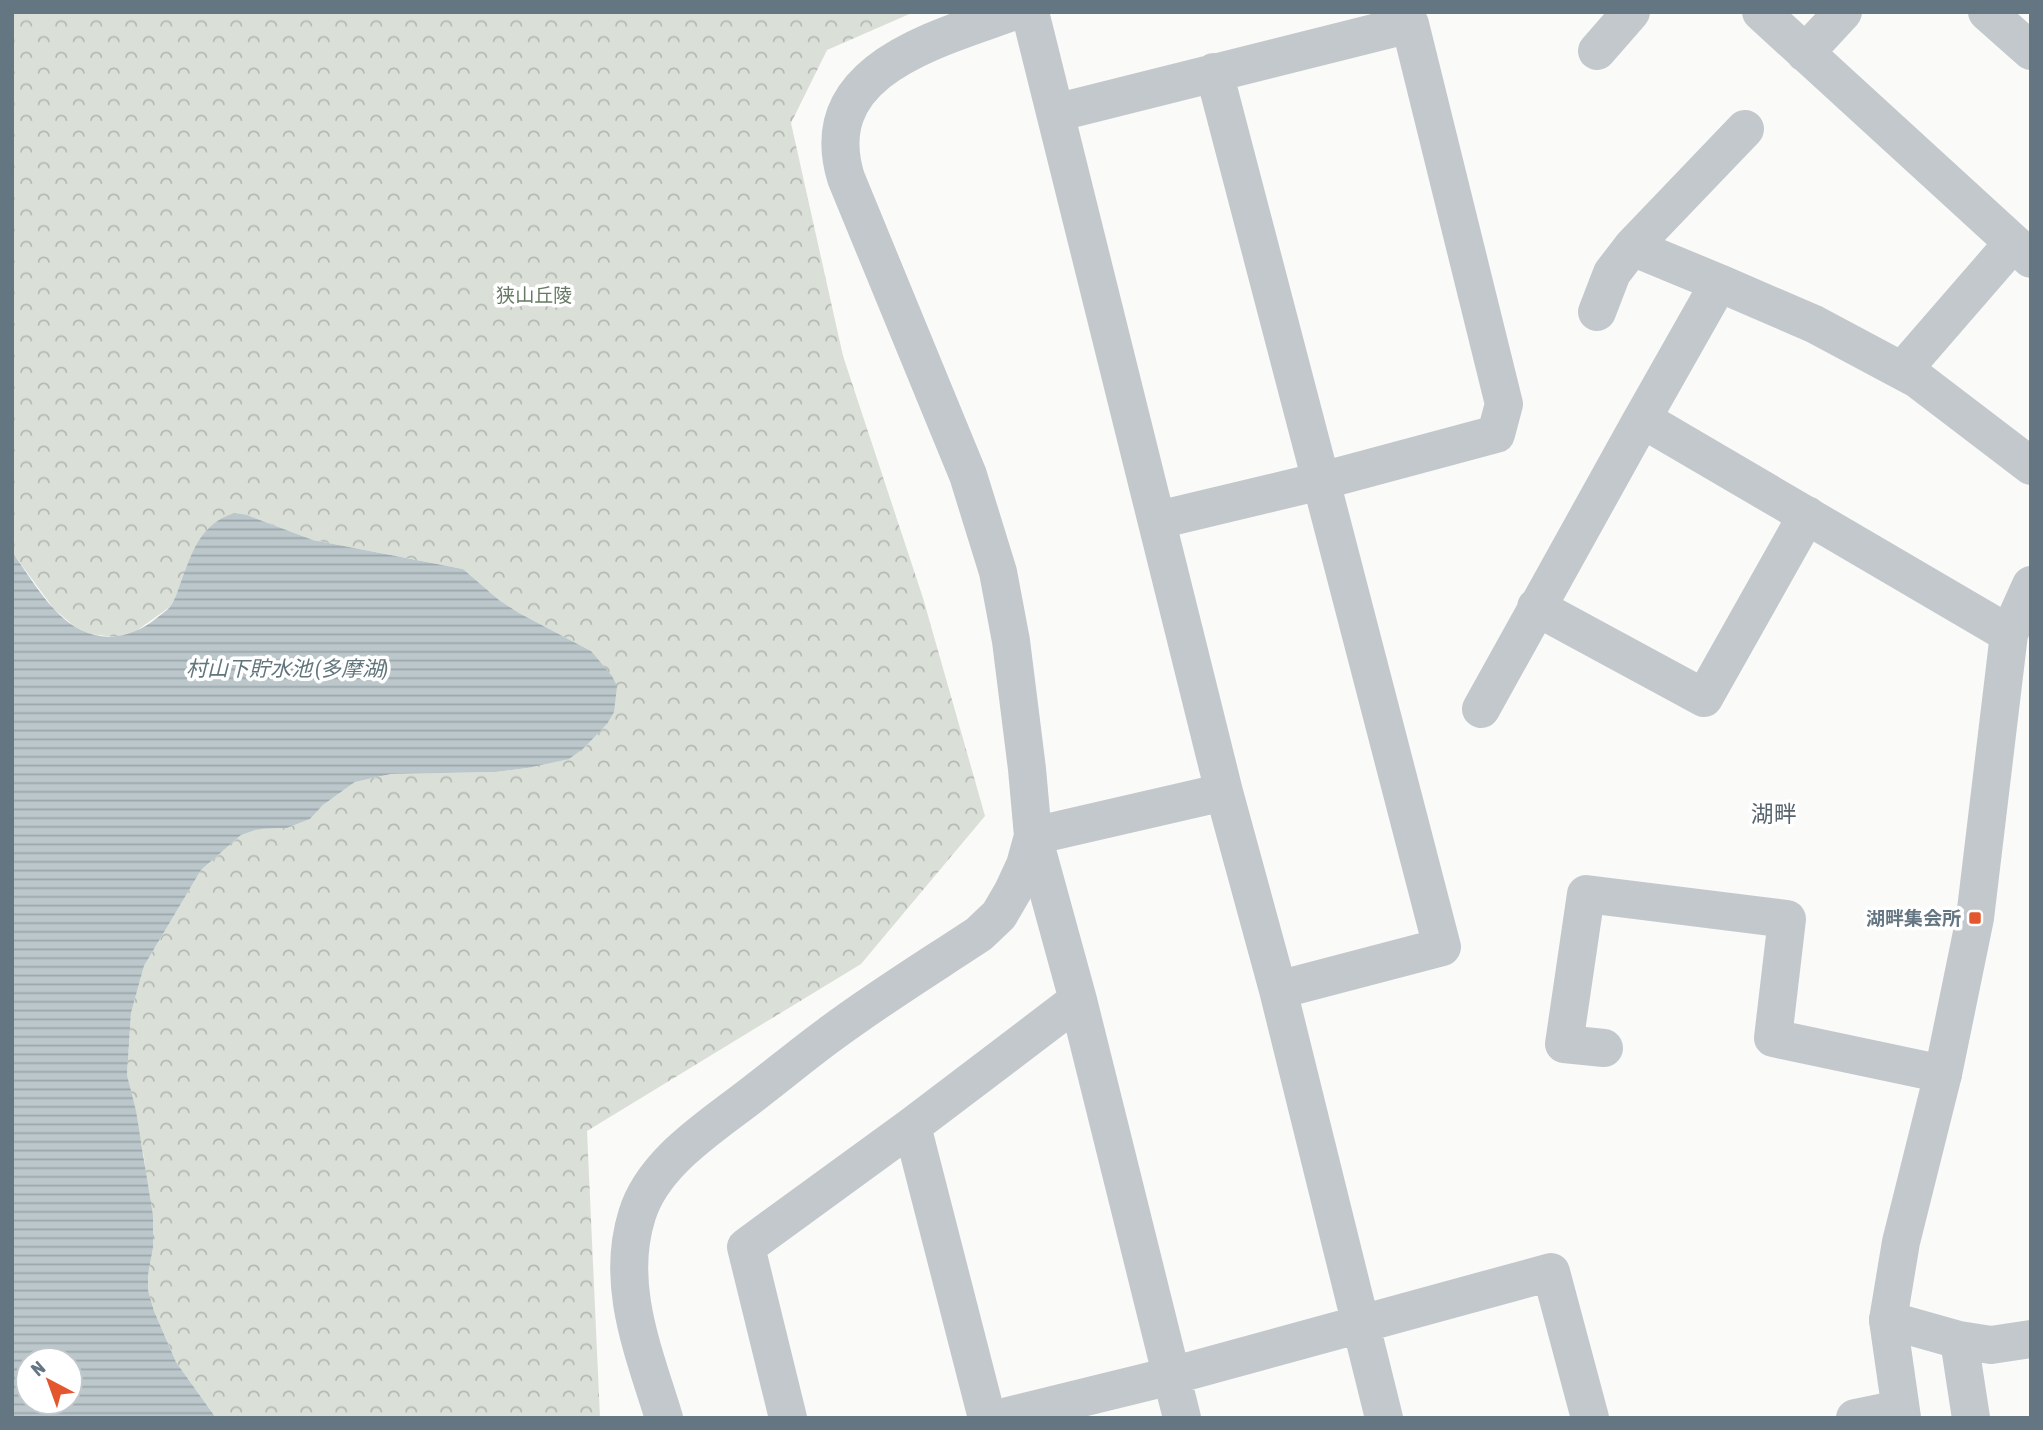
<svg xmlns="http://www.w3.org/2000/svg" width="2043" height="1430" font-family="'Asap Condensed','Noto Sans JP',sans-serif">
  <style>
    .forest { fill: url(#forest-crowns) }
    .water { fill: url(#water-rules); fill-rule: evenodd }
    .lines { fill: none; stroke-linecap: round; stroke-linejoin: round }
    .minor { stroke: #c3c8cc; stroke-width: 38 }
    .tertiary { stroke: #c3c8cc; stroke-width: 38 }
    .poi-dot { fill: #e4572e; stroke: #fff; stroke-width: 2.5 }
    .labels { text-anchor: middle; stroke-width: 7; stroke-linejoin: round; paint-order: stroke }
    .park-label { font-size: 19px; fill: #687a64; stroke: #fff }
    .poi-label { font-size: 19px; font-weight: bold; fill: #657683; stroke: #fff; text-anchor: end }
    .water-label { font-size: 21px; font-style: italic; fill: #60757c; stroke: #fff }
    .quarter-label { font-size: 23px; fill: #57646e; stroke: #fff }
  </style>
  <defs>
    <pattern id="forest-crowns" width="20" height="18" patternUnits="userSpaceOnUse" patternTransform="scale(1.75)"><rect width="20" height="18" fill="#dadfd7"/><path d="M2 6a3 3 0 1 1 6 0M12 15a3 3 0 1 1 6 0" fill="none" stroke="#b4b9b4"/></pattern>
    <pattern id="water-rules" width="6" height="5" patternUnits="userSpaceOnUse" patternTransform="scale(1.75)"><rect width="6" height="5" fill="#bbc7cb"/><path d="M0 2.5h6" fill="none" stroke="#9ca6aa"/></pattern>
  </defs>
  <rect width="100%" height="100%" fill="#fafaf8"/>
  <path class="forest" d="M12 12H914L827 50 791 123 843 356 923 598 985 816 861 964 587 1131 600 1418H216L176 1362 154 1311 148 1290V1275L153 1248 144 1157 127 1075 131 1013 144 966 201 870 241 835 259 829 287 828 310 819 323 805 355 782 391 774 496 772 527 768 584 748 607 724 591 651 519 613 499 600 463 569 313 540 247 515 178 591 171 606 132 634 116 637 89 634 74 626 54 609 12 552Z"/>
  <path class="water" d="M234 513 247 515 313 540 463 569 499 600 519 613 591 651 612 676 617 686 614 712 607 724 584 748 569 759 527 768 496 772 391 774 355 782 323 805 310 819 287 828 259 829 241 835 201 870 144 966 131 1013 127 1075 136 1111 153 1216V1248L148 1275V1290L154 1311 176 1362 216 1418H12V552C26 571 38 592 54 609 85 643 123 646 158 617 162 614 167 610 170 607 175 600 178 590 181 582 193 550 200 525 234 513ZM28 1360H70V1402H28Z"/>
  <g class="lines">
    <path class="minor" d="M1030 12 1224 792 1278 990 1384 1418
      M1761 12 2031 259
      M1987 12 2031 51
      M1597 51 1631 12
      M1805 53 1843 12
      M1055 113 1410 24 1504 404 1496 434 1321 481 1214 72
      M1719 283 1632 247 1745 129
      M1597 312 1612 273 1632 247
      M1902 371 2013 243
      M1642 419 1719 283 1814 324 1917 379 2031 466
      M1158 520 1321 481 1442 947 1278 990
      M1536 607 1704 698 1807 515
      M1481 709 1642 419 2009 634
      M1604 1048 1564 1044 1586 894 1787 919 1773 1038 1943 1074
      M912 1126 987 1418
      M1888 1320 1959 1340 1971 1418
      M1959 1340 1991 1345 2031 1339
      M788 1418 746 1247 912 1126 1078 1000
      M1000 1418 1171 1376 1551 1272 1590 1418
      M1182 1418 1078 1000 1033 836 1224 792
      M1855 1418 1899 1409"/>
    <path class="tertiary" d="M664 1418C644 1352 615 1285 637 1215 653 1162 711 1127 753 1094 778 1075 803 1054 829 1035 877 999 929 967 979 934L999 915 1013 891 1025 865 1033 836 1027 769 1011 641 998 572 968 475 846 178C813 70 935 40 1012 12
      M1902 1418 1888 1320 1901 1242 1943 1074 1975 918 2009 634 2031 585"/>
  </g>
  <rect class="poi-dot" x="1968" y="911" width="14" height="14" rx="3.5"/>
  <g class="labels">
    <g class="park-label">
      <text x="534" y="302">狭山丘陵</text>
    </g>
    <g class="poi-label">
      <text x="1961" y="925">湖畔集会所</text>
    </g>
    <g class="water-label">
      <text x="287" y="676">村山下貯水池 (多摩湖)</text>
    </g>
    <g class="quarter-label">
      <text x="1774" y="822">湖畔</text>
    </g>
  </g>
  <rect width="2043" height="1430" fill="none" stroke="#657683" stroke-width="28"/>
  <g transform="translate(49 1381) rotate(319)"><circle r="33" fill="#ffffff" stroke="#c1c8cd" stroke-width="2"/>
  <path d="M0-5L12 26L0 18L-12 26Z" fill="#e4572e"/>
  <text y="-10" font-size="19" font-weight="bold" text-anchor="middle" fill="#657683">N</text>
  </g>
</svg>
